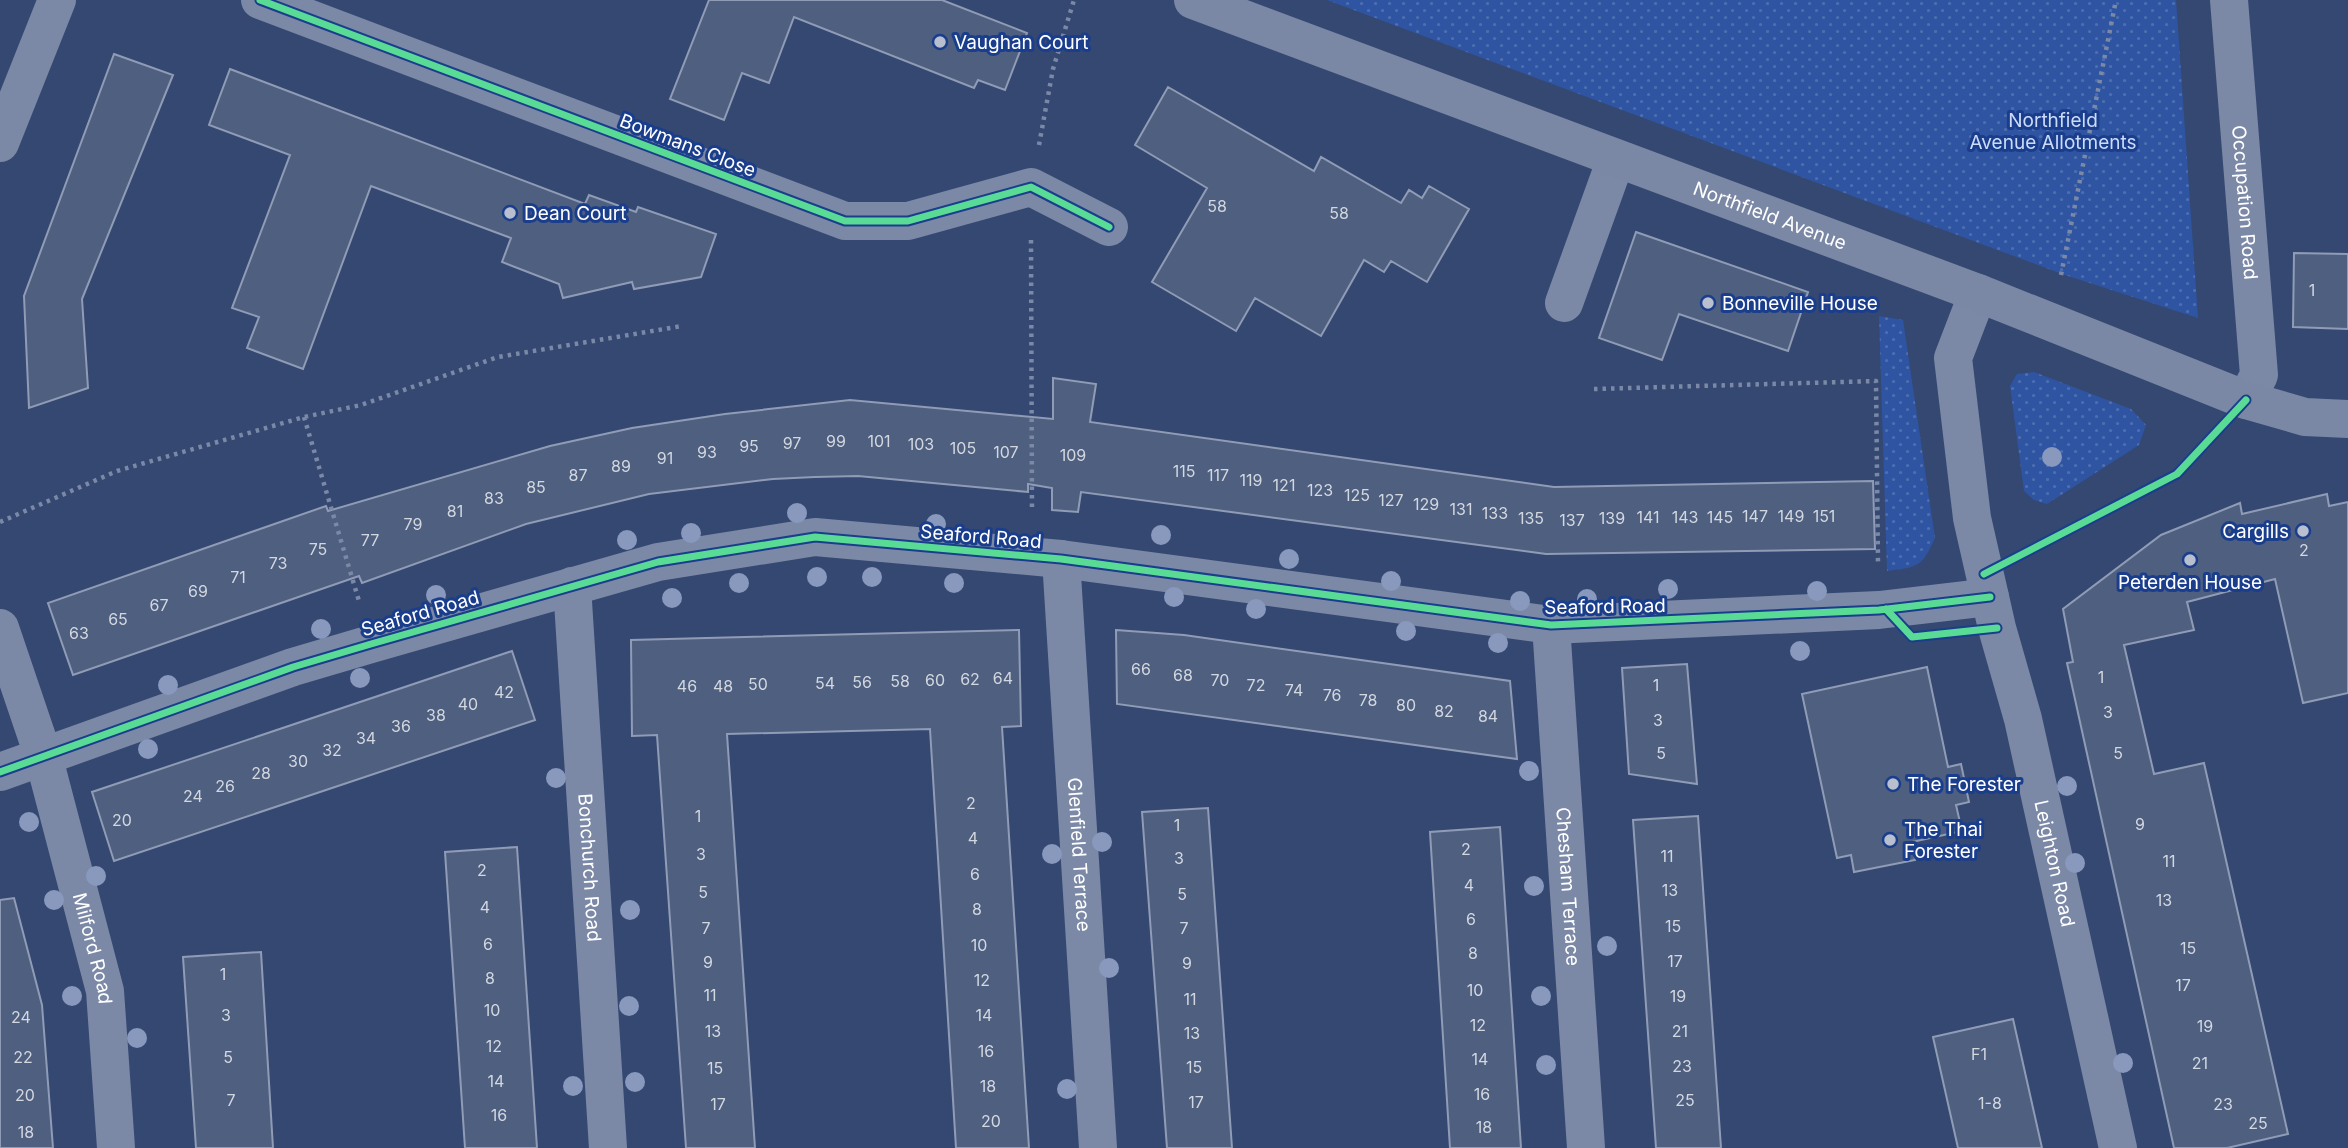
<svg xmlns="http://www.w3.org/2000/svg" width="2348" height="1148" font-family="Inter,sans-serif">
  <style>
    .grass { fill: url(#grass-dots) }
    .building { fill: #4e5f80; stroke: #909cb5; stroke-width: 2 }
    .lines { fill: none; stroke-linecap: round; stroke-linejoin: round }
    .path { stroke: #7b89a7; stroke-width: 4.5; stroke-dasharray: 3.5 5; stroke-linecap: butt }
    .minor { stroke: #7b89a7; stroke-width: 38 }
    .major { stroke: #7b88a5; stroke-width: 38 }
    .cycleway-casing { stroke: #1a3e8c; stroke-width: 11 }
    .cycleway { stroke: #5adb95; stroke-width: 7 }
    .tree { fill: #8899bd }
    .poi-dot { fill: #b8bfce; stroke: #1a3e8c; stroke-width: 2.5 }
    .labels { text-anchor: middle; stroke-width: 6; stroke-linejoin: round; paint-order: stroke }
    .number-label { font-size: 16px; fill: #d3d7df }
    .poi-label { font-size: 19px; fill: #fff; stroke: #1a3e8c; text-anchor: start }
    .park-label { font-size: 19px; fill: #ccdbfa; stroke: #1a3e8c }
    .street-label { font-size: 19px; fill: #fff; stroke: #1a3e8c }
  </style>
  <defs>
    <pattern id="grass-dots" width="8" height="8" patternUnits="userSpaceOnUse" patternTransform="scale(1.75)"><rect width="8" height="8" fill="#2e54a2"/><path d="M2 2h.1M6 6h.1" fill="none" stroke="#4d6eb0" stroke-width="1.8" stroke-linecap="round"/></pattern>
  </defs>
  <rect width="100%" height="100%" fill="#344872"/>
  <path class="grass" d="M1327 0H2176L2198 318 2062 274Z
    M1879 316 1903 320 1935 538C1922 567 1918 567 1887 571Z
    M2034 372 2131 409 2146 425 2139 445 2047 504 2034 500 2024 491 2010 386 2017 374Z"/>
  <path class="building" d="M709 0H942L1027 33 1005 90 978 80 974 88 794 17 769 83 742 73 724 120 670 99Z
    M114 54 173 75 82 299 88 388 29 408 24 296Z
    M230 69 585 204 589 195 636 212 638 207 716 234 701 277 634 289 632 282 563 298 559 284 502 262 511 238 371 186 303 369 247 348 259 317 232 308 290 155 209 125Z
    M1168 87 1314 171 1321 157 1401 203 1409 190 1422 198 1429 186 1469 209 1427 282 1391 261 1384 272 1364 260 1321 336 1255 298 1236 331 1152 282 1207 188 1135 145Z
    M1636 232 1808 292 1788 351 1679 314 1662 360 1599 338Z
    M2294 253 2348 254V329L2293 327Z
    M1053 378 1096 384 1090 422 1554 487 1873 481 1875 549 1546 554 1081 492 1078 512 1052 510V488L1028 484V492L858 476 815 477 773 479 649 494 526 524 362 583 359 576 73 675 48 603 326 506 328 511 550 446 632 428 725 414 850 400 1053 419Z
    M2327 494 2329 506 2348 502V693L2303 703 2275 579 2187 602 2194 630 2124 645 2154 774 2204 763 2288 1134 2227 1148H2174L2067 663 2073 662 2063 609 2161 535 2240 503 2242 514Z
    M1019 630 1021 726 1002 727 1029 1148H956L930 729 727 734 755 1148H686L657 735 632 736 631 640Z
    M1116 630 1184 635 1510 681 1517 759 1117 704Z
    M512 651 535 720 114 861 92 792Z
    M1687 664 1697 784 1629 774 1622 668Z
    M1927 667 1948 767 1961 764 1969 802 1956 805 1962 831 1912 842 1915 860 1854 872 1851 855 1837 858 1802 694Z
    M1208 808 1232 1148H1167L1142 812Z
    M1698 816 1721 1148H1656L1633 820Z
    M1500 827 1521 1148H1450L1430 832Z
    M517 847 537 1148H465L445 852Z
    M14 898 42 1005 53 1148H0V900Z
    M261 952 273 1148H196L183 957Z
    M2013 1019 2042 1148H1958L1933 1037Z"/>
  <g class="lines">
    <path class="path" d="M1039 145 1053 69 1074 0
      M1031 240 1032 512
      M2061 275 2116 0
      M1594 389 1876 381 1878 564
      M304 417 359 601
      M0 522 117 471 304 417 361 405 498 357 682 326"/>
    <g class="minor">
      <path d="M260 0 845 221H908L1031 187 1109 227"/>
      <path id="s1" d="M2229 0 2259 375 2246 400"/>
      <path d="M0 143 57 0"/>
      <path id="s2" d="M1978 293 1953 358 1972 518 1997 628 2023 719 2118 1148"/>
      <path d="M1564 303 1616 159"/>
      <path id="s3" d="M1061 559 1098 1148"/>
      <path id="s4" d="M572 586 608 1148"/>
      <path id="s5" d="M1551 625 1586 1148"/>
      <path id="s6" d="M0 628 43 755 105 991 116 1148"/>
      <path d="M0 772 293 667 371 644 658 562 815 537 1061 559 1551 625 1879 610 1990 597"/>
    </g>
    <path class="major" id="s7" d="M1193 0 1978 293 2246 400 2305 417 2348 419"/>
    <defs>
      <path id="cycleway" d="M260 0 845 221H908L1031 187 1109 227
        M1984 574 2177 474 2246 400
        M1886 609 1912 637 1997 628
        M0 772 293 667 371 644 658 562 815 537 1061 559 1551 625 1879 610 1990 597"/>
    </defs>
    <use href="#cycleway" class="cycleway-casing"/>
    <use href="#cycleway" class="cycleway"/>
  </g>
  <g class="tree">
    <circle cx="2052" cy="457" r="10"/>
    <circle cx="797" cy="513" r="10"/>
    <circle cx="936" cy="524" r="10"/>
    <circle cx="691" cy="533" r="10"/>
    <circle cx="1161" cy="535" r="10"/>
    <circle cx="627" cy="540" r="10"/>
    <circle cx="1289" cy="559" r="10"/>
    <circle cx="817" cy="577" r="10"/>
    <circle cx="872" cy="577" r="10"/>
    <circle cx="1391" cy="581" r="10"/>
    <circle cx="739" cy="583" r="10"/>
    <circle cx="954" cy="583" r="10"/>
    <circle cx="1668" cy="589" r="10"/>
    <circle cx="1817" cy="591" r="10"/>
    <circle cx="436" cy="595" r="10"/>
    <circle cx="1174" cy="597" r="10"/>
    <circle cx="672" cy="598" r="10"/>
    <circle cx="1587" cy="599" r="10"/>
    <circle cx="1520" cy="601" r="10"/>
    <circle cx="1256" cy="609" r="10"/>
    <circle cx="321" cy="629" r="10"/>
    <circle cx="1406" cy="631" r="10"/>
    <circle cx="1498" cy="643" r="10"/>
    <circle cx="1800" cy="651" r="10"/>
    <circle cx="360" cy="678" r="10"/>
    <circle cx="168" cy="685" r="10"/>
    <circle cx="148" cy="749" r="10"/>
    <circle cx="1529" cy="771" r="10"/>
    <circle cx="556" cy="778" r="10"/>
    <circle cx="2067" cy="786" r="10"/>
    <circle cx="29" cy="822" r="10"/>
    <circle cx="1102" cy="842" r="10"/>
    <circle cx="1052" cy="854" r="10"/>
    <circle cx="2075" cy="863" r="10"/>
    <circle cx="96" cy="876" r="10"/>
    <circle cx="1534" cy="886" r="10"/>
    <circle cx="54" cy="900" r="10"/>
    <circle cx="630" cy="910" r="10"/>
    <circle cx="1607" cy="946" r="10"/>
    <circle cx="1109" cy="968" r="10"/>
    <circle cx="72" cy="996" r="10"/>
    <circle cx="1541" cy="996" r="10"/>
    <circle cx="629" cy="1006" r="10"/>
    <circle cx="137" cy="1038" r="10"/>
    <circle cx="2123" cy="1063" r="10"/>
    <circle cx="1546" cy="1065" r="10"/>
    <circle cx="635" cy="1082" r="10"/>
    <circle cx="573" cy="1086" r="10"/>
    <circle cx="1067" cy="1089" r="10"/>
  </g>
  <g class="poi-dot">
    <circle cx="940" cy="42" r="7"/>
    <circle cx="510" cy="213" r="7"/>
    <circle cx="1708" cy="303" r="7"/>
    <circle cx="2303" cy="531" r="7"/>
    <circle cx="2190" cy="560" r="7"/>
    <circle cx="1893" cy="784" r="7"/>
    <circle cx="1890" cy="840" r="7"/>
  </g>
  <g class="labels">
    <g class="number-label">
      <text x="1217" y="212">58</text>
      <text x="1339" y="219">58</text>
      <text x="2312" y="296">1</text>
      <text x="836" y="447">99</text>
      <text x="879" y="447">101</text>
      <text x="792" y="449">97</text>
      <text x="921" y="450">103</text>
      <text x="749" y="452">95</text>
      <text x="963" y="454">105</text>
      <text x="707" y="458">93</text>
      <text x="1006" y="458">107</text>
      <text x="1073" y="461">109</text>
      <text x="665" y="464">91</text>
      <text x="621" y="472">89</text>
      <text x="1184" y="477">115</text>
      <text x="578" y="481">87</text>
      <text x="1218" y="481">117</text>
      <text x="1251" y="486">119</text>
      <text x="1284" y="491">121</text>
      <text x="536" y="493">85</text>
      <text x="1320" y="496">123</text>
      <text x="1357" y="501">125</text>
      <text x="494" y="504">83</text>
      <text x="1391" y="506">127</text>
      <text x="1426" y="510">129</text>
      <text x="1461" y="515">131</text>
      <text x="455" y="517">81</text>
      <text x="1495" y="519">133</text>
      <text x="1755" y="522">147</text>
      <text x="1791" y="522">149</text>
      <text x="1824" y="522">151</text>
      <text x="1648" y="523">141</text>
      <text x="1685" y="523">143</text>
      <text x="1720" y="523">145</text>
      <text x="1531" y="524">135</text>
      <text x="1612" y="524">139</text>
      <text x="1572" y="526">137</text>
      <text x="413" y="530">79</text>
      <text x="370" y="546">77</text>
      <text x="318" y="555">75</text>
      <text x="2304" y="556">2</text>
      <text x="278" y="569">73</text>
      <text x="238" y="583">71</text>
      <text x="198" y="597">69</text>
      <text x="159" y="611">67</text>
      <text x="118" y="625">65</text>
      <text x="79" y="639">63</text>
      <text x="1141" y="675">66</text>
      <text x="1183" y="681">68</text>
      <text x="2101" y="683">1</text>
      <text x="1003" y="684">64</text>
      <text x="970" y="685">62</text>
      <text x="935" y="686">60</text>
      <text x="1220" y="686">70</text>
      <text x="900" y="687">58</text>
      <text x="862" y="688">56</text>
      <text x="825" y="689">54</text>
      <text x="758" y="690">50</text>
      <text x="1256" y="691">72</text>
      <text x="1656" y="691">1</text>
      <text x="687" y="692">46</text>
      <text x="723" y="692">48</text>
      <text x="1294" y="696">74</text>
      <text x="504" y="698">42</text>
      <text x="1332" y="701">76</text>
      <text x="1368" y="706">78</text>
      <text x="468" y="710">40</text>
      <text x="1406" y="711">80</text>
      <text x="1444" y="717">82</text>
      <text x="2108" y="718">3</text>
      <text x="436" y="721">38</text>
      <text x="1488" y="722">84</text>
      <text x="1658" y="726">3</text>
      <text x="401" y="732">36</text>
      <text x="366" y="744">34</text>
      <text x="332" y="756">32</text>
      <text x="1661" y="759">5</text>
      <text x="2118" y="759">5</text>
      <text x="298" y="767">30</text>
      <text x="261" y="779">28</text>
      <text x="225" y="792">26</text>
      <text x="193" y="802">24</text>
      <text x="971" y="809">2</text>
      <text x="698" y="822">1</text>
      <text x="122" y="826">20</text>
      <text x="2140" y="830">9</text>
      <text x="1177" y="831">1</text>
      <text x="973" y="844">4</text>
      <text x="1466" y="855">2</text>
      <text x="701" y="860">3</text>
      <text x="1667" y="862">11</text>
      <text x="1179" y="864">3</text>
      <text x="2169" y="867">11</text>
      <text x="482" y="876">2</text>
      <text x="975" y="880">6</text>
      <text x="1469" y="891">4</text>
      <text x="1670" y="896">13</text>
      <text x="703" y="898">5</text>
      <text x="1182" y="900">5</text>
      <text x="2164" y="906">13</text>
      <text x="485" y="913">4</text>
      <text x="977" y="915">8</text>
      <text x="1471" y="925">6</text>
      <text x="1673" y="932">15</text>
      <text x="706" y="934">7</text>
      <text x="1184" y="934">7</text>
      <text x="488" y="950">6</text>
      <text x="979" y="951">10</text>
      <text x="2188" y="954">15</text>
      <text x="1473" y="959">8</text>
      <text x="1675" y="967">17</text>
      <text x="708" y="968">9</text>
      <text x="1187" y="969">9</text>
      <text x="223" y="980">1</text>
      <text x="490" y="984">8</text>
      <text x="982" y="986">12</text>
      <text x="2183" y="991">17</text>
      <text x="1475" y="996">10</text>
      <text x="710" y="1001">11</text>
      <text x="1678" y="1002">19</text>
      <text x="1190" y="1005">11</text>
      <text x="492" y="1016">10</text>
      <text x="226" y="1021">3</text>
      <text x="984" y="1021">14</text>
      <text x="21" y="1023">24</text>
      <text x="1478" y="1031">12</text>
      <text x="2205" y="1032">19</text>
      <text x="713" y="1037">13</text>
      <text x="1680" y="1037">21</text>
      <text x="1192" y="1039">13</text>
      <text x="494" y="1052">12</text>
      <text x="986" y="1057">16</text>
      <text x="1979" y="1060">F1</text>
      <text x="23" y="1063">22</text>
      <text x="228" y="1063">5</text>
      <text x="1480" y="1065">14</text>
      <text x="2200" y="1069">21</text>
      <text x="1682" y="1072">23</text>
      <text x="1194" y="1073">15</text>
      <text x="715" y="1074">15</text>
      <text x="496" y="1087">14</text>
      <text x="988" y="1092">18</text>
      <text x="1482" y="1100">16</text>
      <text x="25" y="1101">20</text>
      <text x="231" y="1106">7</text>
      <text x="1685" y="1106">25</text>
      <text x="1196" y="1108">17</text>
      <text x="1990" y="1109">1-8</text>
      <text x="718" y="1110">17</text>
      <text x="2223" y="1110">23</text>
      <text x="499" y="1121">16</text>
      <text x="991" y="1127">20</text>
      <text x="2258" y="1129">25</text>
      <text x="1484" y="1133">18</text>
      <text x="26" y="1138">18</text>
    </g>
    <g class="poi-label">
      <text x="954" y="49">Vaughan Court</text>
      <text x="524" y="220">Dean Court</text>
      <text x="1722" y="310">Bonneville House</text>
      <text x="2289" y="538" text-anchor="end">Cargills</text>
      <text x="2190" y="589" text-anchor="middle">Peterden House</text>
      <text x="1907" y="791">The Forester</text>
      <text x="1904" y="836">The Thai<tspan x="1904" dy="22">Forester</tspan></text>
    </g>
    <g class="park-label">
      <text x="2053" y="127">Northfield<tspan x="2053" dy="22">Avenue Allotments</tspan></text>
    </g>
    <g class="street-label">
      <text transform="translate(688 145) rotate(21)" y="7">Bowmans Close</text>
      <text dy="7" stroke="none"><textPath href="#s1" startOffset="203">Occupation Road</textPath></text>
      <text dy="7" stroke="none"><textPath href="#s7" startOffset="616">Northfield Avenue</textPath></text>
      <text transform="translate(981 536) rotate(5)" y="7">Seaford Road</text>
      <text transform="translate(1605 606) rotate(-1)" y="7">Seaford Road</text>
      <text transform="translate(420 613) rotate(-16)" y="7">Seaford Road</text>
      <text dy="7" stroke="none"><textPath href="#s3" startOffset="296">Glenfield Terrace</textPath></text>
      <text dy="7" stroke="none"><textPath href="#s2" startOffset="586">Leighton Road</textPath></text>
      <text dy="7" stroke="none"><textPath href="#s4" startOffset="282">Bonchurch Road</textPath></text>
      <text dy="7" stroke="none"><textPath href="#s5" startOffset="262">Chesham Terrace</textPath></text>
      <text dy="7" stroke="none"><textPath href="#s6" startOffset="334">Milford Road</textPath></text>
    </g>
  </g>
</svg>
